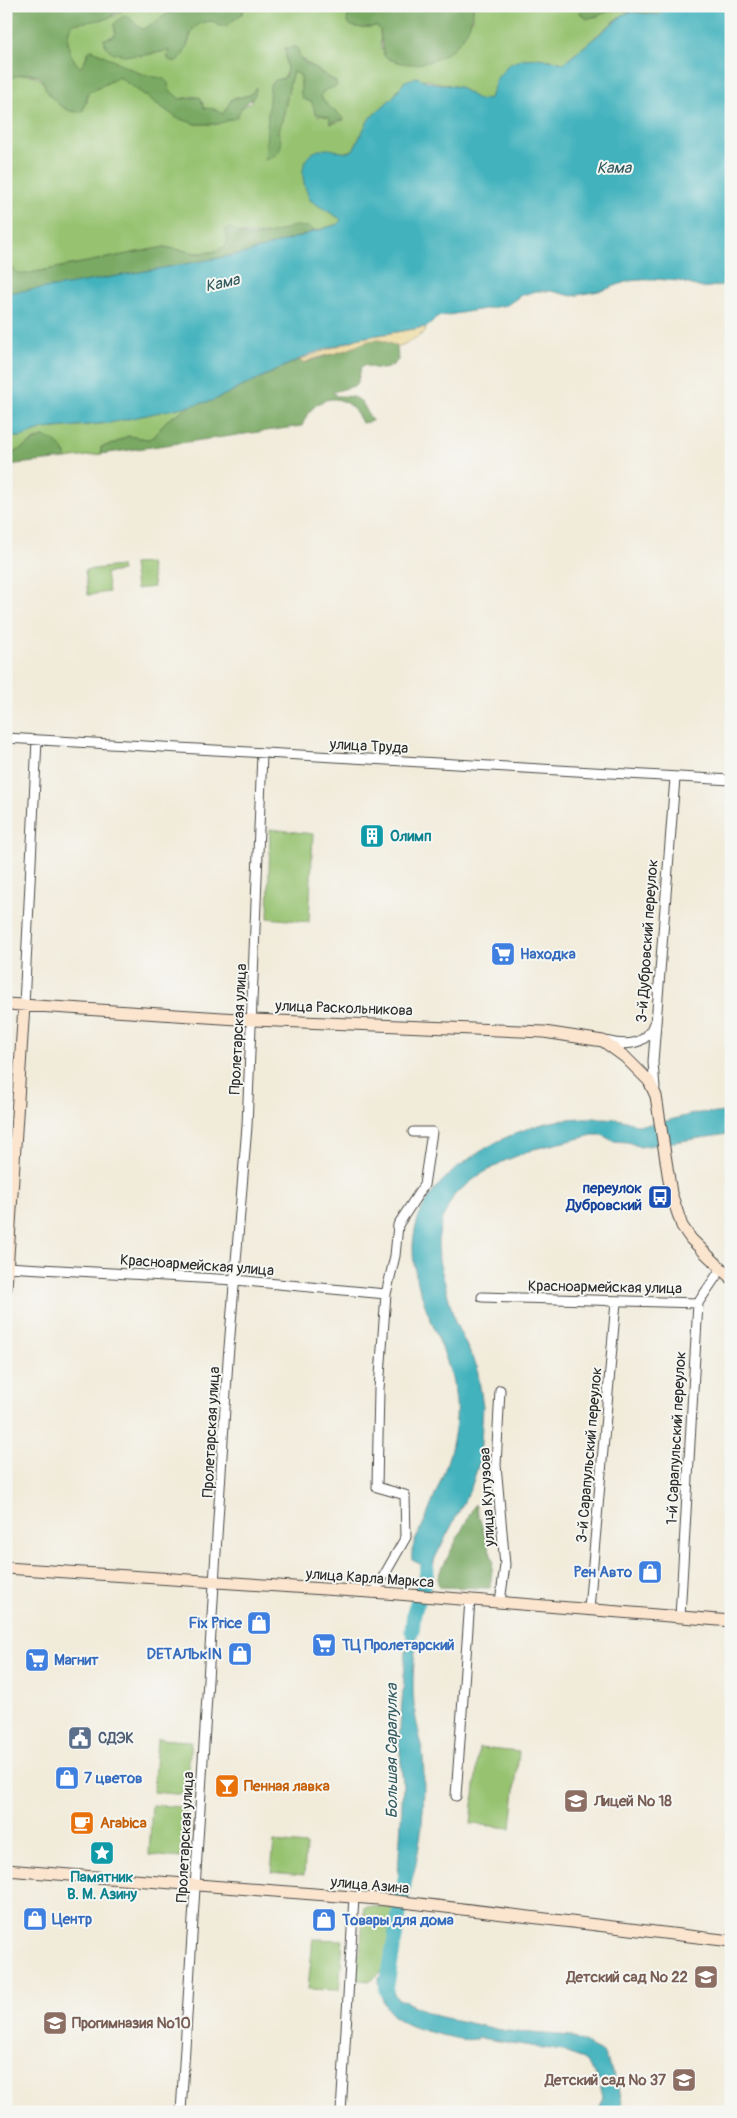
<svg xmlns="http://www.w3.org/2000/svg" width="737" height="2118" font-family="Pangolin,sans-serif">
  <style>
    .green { fill: #97c371; stroke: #61774e; fill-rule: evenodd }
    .forest { fill: #79a963; stroke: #526a47 }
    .sand { fill: #eeda9e; stroke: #8c8264 }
    .water { fill: #43b2bd; stroke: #376e74 }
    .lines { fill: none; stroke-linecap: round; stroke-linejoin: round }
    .river { stroke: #43b2bd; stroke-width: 15 }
    .street-casing { stroke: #494845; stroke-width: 11 }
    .secondary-casing { stroke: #494845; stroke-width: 13 }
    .street { stroke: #fff; stroke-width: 9 }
    .secondary { stroke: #fbe5cf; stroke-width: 11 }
    .labels { text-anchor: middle; stroke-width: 4; stroke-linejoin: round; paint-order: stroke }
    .street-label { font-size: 15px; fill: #2b2b2b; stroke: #f6f6f2 }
    .culture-label { font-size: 15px; font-weight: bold; fill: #0d838f; stroke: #f6f6f2; text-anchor: start }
    .shop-label { font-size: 15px; font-weight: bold; fill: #366cbe; stroke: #f6f6f2; text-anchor: start }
    .transit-label { font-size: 15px; font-weight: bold; fill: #164399; stroke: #f6f6f2; text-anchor: end }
    .service-label { font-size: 15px; font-weight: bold; fill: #4e5e75; stroke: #f6f6f2; text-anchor: start }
    .food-label { font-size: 15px; font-weight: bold; fill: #c56008; stroke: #f6f6f2; text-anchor: start }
    .education-label { font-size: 15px; font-weight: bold; fill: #785e54; stroke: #f6f6f2; text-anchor: start }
    .water-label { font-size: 16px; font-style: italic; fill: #335a5e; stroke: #f6f6f2 }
  </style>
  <rect width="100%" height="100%" fill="#f6f6f2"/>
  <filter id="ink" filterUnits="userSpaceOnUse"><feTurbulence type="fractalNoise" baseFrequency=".02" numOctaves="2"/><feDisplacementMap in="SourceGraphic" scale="10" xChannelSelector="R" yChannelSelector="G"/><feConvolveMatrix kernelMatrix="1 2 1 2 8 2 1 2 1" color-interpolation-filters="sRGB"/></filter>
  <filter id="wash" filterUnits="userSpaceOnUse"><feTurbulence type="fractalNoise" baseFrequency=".0096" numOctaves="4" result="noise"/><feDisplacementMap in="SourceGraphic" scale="20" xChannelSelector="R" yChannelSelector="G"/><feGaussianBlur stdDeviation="1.12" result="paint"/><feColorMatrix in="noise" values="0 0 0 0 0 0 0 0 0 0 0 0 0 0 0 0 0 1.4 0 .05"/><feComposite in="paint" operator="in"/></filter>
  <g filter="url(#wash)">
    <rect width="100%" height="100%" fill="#f1ebda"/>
    <path class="green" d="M129 6H179L144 29 140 28 127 16 114 29 116 33 113 37H109L141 56 170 50 167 56 169 60 176 61C179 57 183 53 186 48 195 32 187 23 212 21L220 26 243 13V6H355L354 8 361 28 377 26 380 30 381 50 473 20V6H579L580 13 596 17C608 9 617 9 631 12L618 18 564 63 539 58 522 59 490 98 479 100 459 87 423 79 399 88 394 96 369 119 353 150 342 153 335 150 308 196 311 201 339 218 341 220 338 224 315 231C298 223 286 232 269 234 258 235 248 234 238 233L224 247 213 252 196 253 164 247 25 274 18 273 6 262V80C21 72 41 71 46 89L87 103 88 93 119 77 177 118 196 124H218L252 101 250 95 232 99 223 114 204 108 202 101 195 96 180 99 168 90 164 80 139 73 92 50 88 52 83 65 80 67C68 56 64 37 72 24L115 16ZM285 48 336 82 323 91 321 97 331 110 344 120 330 124V118L326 115 318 116 312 102 303 99 301 94V76L293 71C287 92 286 113 278 132L275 80 284 78 287 70Z
      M191 405 166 421 154 437 148 439 128 436 113 444 101 447V454L66 459V454L36 439 18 452 6 457V437H21L44 429 109 423Z
      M150 563 154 587 136 589 133 564Z
      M121 566 122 571 106 573 109 592 88 595 85 570Z
      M270 829 313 834 309 922 268 918Z
      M157 1739 191 1741 186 1795 153 1792Z
      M479 1748 519 1752 511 1828 471 1824Z
      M152 1805 185 1807 181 1858 149 1855Z
      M274 1842 306 1845 304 1875 271 1872Z
      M364 1906 396 1908 386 1969 369 1981 352 1979 355 1955 360 1954Z
      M313 1939 343 1940 339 1990 308 1989Z"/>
    <path class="forest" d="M6 6H129L106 19 72 24C64 37 68 56 80 67L83 65 88 53 92 50 97 52 139 73 164 79 168 83 169 90 180 99 200 97 204 108 214 109 223 114 232 99 250 95 256 87C256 99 251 98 244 105 241 107 239 114 237 117L218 124H196L177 118 119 77 88 93 83 111C69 116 52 101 45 88 44 86 45 83 43 81 37 69 15 75 6 80Z
      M179 6H243V13L226 26H220L212 21C180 24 196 47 176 62L169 60 167 56 169 50C155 54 104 64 104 39L113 37 116 33 114 24 123 16H127L140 28 144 29Z
      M355 6H473C473 49 421 79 384 56L380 30 377 26 361 28 351 26 347 21 349 13Z
      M579 6H661L663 9 658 15 617 9 587 19 580 13Z
      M297 47 301 60 336 82 337 86 323 91 321 97C328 109 339 111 344 120H338L330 124V118L315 113 312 102 303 99 301 94V76L293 71C287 91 286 112 278 132 284 146 281 151 270 159H265L270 85 275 80 285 78 287 70 285 48Z
      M294 226 308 227 315 231 247 253 61 286 6 293V262L18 273 25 274 164 247 196 253 213 252 224 247 228 241 225 230 231 228C233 229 235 231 237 232 252 242 279 231 294 226Z
      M379 340 397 346 398 360C387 373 378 369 364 365L361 367 357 385 333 392 336 396C363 396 360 399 372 421L362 423C347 389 315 392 302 426L101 454V447L113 444 128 436 148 439 154 437 166 421 191 405 212 401 299 360 304 363 348 350 365 341Z
      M42 437C53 438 66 448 66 459L6 465V457Z
      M475 1504 493 1561 490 1588 439 1587 437 1578Z"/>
    <path class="sand" d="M426 327 425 332C421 335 401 347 398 346 390 345 384 339 375 340 364 341 356 347 346 350 332 355 317 356 304 363L299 360 360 338Z"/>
    <path class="water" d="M661 6H731V284L702 288 679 281 655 279 628 281 604 290 572 296 551 291H535L520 296 507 305 437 317 426 327 360 338 310 354 212 401 109 423 44 429 21 437H6V293L61 286 247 253 338 224 341 220 339 218 311 201C300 182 296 150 327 149 337 149 344 156 353 150L369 119 394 96 405 81 417 77 428 82 459 87 479 100 490 98 497 78 508 65 522 59 539 58 564 63 624 14 631 12 658 15 662 12Z
      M731 1107V1132L728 1134 640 1147 628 1142 613 1141 602 1135H593L534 1149 502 1162 478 1176 454 1195 442 1219 438 1240 439 1261 455 1322 477 1367 483 1406 480 1460 471 1488 435 1558 428 1587H421L424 1566 412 1560C410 1545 420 1532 426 1518 440 1482 459 1442 456 1402 452 1350 412 1299 413 1247 414 1213 431 1189 457 1168 496 1137 545 1116 596 1118 604 1118 614 1118 622 1120 628 1121 634 1125 640 1125 660 1125 680 1116 699 1113 712 1111 719 1117 731 1107Z
      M409 1611 420 1612C416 1642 411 1674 414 1704 415 1722 422 1739 423 1757 426 1796 422 1849 410 1886L398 1874 403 1785 399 1741Z
      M387 1972 393 1974 390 1988 397 1998 437 2016 506 2031 571 2036 603 2053 618 2083 623 2108 621 2112H599L603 2097 598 2078 583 2059 562 2051 480 2038C466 2042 455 2038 442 2035 408 2027 379 2019 379 1978Z"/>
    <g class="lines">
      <path class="river" d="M412 1631 414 1612 426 1578 427 1569
        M386 1991 408 1861"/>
    </g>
  </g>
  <g filter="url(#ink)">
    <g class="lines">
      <defs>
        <path id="street" d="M6 738 731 780
          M24 1005 37 740
          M606 1041C626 1046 647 1046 654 1023
          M655 1088 653 1062 675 778
          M6 1267 235 1280 386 1294
          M482 1297 698 1303
          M500 1390 496 1465 505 1565 500 1602
          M374 1593 406 1537 405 1495 377 1487 379 1389 386 1294 395 1256 398 1225 424 1185 432 1132H413
          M589 1609 616 1302
          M680 1617 698 1303 721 1269
          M456 1796 470 1600
          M181 2112 228 1360 247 1126 262 754
          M341 2112 354 1897"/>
        <path id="secondary" d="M6 1004 253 1020 544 1032 603 1041 625 1057 649 1081 656 1096 671 1193 682 1226 691 1239 731 1278
          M6 1288 24 1005
          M6 1568 385 1593 731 1621
          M6 1870 378 1899 731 1941"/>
      </defs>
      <use href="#street" class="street-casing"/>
      <use href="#secondary" class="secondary-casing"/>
      <use href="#street" class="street"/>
      <use href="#secondary" class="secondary"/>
    </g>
  </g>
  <defs>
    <symbol id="building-square" viewBox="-11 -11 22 22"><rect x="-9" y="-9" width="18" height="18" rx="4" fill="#0f9aa8" stroke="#f6f6f2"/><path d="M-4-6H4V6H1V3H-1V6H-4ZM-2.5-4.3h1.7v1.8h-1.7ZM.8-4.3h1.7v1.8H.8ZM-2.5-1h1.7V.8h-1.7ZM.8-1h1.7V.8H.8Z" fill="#fff"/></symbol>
    <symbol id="supermarket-square" viewBox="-11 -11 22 22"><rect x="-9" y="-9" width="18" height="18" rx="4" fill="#3f7fe0" stroke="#f6f6f2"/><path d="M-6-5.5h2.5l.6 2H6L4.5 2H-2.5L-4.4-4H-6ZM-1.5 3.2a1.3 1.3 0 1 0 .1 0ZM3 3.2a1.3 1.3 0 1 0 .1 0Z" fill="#fff"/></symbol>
    <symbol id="bus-square" viewBox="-11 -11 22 22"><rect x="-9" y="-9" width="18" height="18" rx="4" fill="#1a4fb4" stroke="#f6f6f2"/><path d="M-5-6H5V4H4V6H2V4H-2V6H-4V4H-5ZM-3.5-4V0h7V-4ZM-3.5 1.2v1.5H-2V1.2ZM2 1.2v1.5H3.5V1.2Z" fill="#fff"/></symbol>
    <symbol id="shop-square" viewBox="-11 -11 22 22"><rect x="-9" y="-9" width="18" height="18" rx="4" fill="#3f7fe0" stroke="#f6f6f2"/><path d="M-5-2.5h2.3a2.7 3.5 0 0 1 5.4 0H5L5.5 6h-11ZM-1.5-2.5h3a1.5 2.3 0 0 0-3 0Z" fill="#fff"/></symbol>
    <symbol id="civic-square" viewBox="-11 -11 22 22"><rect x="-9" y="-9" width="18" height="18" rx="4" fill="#5c6f8a" stroke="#f6f6f2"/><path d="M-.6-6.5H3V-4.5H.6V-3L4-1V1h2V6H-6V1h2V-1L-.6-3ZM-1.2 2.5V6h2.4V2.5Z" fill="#fff"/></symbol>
    <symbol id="bar-square" viewBox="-11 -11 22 22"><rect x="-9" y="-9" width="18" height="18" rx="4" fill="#e8710a" stroke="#f6f6f2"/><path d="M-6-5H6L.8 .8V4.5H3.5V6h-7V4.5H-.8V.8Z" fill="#fff"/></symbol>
    <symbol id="school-square" viewBox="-11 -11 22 22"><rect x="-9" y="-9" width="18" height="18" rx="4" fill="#8d6e63" stroke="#f6f6f2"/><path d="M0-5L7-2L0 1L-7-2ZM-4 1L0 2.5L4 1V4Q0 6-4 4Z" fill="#fff"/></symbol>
    <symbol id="cafe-square" viewBox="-11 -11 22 22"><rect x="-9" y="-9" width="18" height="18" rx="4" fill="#e8710a" stroke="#f6f6f2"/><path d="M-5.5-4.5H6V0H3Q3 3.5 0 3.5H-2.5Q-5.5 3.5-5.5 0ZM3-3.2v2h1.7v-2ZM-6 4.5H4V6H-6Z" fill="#fff"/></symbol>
    <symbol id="sight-square" viewBox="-11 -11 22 22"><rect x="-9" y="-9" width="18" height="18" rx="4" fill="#0f9aa8" stroke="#f6f6f2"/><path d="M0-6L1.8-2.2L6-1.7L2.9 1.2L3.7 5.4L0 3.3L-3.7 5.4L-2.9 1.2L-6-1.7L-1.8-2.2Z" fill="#fff"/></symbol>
  </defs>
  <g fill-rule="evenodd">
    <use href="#building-square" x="358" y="822" width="28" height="28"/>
    <use href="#supermarket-square" x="489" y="940" width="28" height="28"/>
    <use href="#bus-square" x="646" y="1183" width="28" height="28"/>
    <use href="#shop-square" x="636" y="1558" width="28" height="28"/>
    <use href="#shop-square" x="245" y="1609" width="28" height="28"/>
    <use href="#supermarket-square" x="310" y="1631" width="28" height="28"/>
    <use href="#shop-square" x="226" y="1640" width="28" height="28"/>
    <use href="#supermarket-square" x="23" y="1646" width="28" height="28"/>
    <use href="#civic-square" x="66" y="1724" width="28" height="28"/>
    <use href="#shop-square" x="53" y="1764" width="28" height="28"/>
    <use href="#bar-square" x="213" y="1772" width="28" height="28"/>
    <use href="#school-square" x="562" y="1787" width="28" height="28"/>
    <use href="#cafe-square" x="68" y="1809" width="28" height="28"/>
    <use href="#sight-square" x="88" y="1839" width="28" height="28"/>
    <use href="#shop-square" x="21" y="1905" width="28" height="28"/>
    <use href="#shop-square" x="310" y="1906" width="28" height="28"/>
    <use href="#school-square" x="692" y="1963" width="28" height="28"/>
    <use href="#school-square" x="41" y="2009" width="28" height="28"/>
    <use href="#school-square" x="670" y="2066" width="28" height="28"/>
  </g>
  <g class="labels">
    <g class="street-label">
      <text transform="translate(369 746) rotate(3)" y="5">улица Труда</text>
      <text transform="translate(647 941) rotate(-86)" y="5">3-й Дубровский переулок</text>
      <text transform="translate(344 1008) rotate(2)" y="5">улица Раскольникова</text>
      <text transform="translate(238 1029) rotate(-87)" y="5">Пролетарская улица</text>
      <text transform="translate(197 1265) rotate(4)" y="5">Красноармейская улица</text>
      <text transform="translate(605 1287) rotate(1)" y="5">Красноармейская улица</text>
      <text transform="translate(211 1432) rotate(-87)" y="5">Пролетарская улица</text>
      <text transform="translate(676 1438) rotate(-87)" y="5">1-й Сарапульский переулок</text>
      <text transform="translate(589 1455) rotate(-85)" y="5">3-й Сарапульский переулок</text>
      <text transform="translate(487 1497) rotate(-93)" y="5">улица Кутузова</text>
      <text transform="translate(370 1578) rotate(4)" y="5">улица Карла Маркса</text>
      <text transform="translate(185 1837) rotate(-87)" y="5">Пролетарская улица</text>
      <text transform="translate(370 1885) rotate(5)" y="5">улица Азина</text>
    </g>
    <g class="culture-label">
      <text x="390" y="841">Олимп</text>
      <text x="102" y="1882" text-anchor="middle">Памятник<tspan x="102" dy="17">В. М. Азину</tspan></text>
    </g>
    <g class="shop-label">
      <text x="520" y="959">Находка</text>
      <text x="632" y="1577" text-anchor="end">Рен Авто</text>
      <text x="242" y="1628" text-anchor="end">Fix Price</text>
      <text x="342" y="1650">ТЦ Пролетарский</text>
      <text x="222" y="1659" text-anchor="end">DЕТАЛЬкIN</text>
      <text x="54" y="1665">Магнит</text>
      <text x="84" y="1783">7 цветов</text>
      <text x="52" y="1924">Центр</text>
      <text x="342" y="1925">Товары для дома</text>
    </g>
    <g class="transit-label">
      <text x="642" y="1193">переулок<tspan x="642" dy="17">Дубровский</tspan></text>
    </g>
    <g class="service-label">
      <text x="98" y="1743">СДЭК</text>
    </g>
    <g class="food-label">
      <text x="244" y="1791">Пенная лавка</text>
      <text x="100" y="1828">Arabica</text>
    </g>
    <g class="education-label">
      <text x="594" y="1806">Лицей № 18</text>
      <text x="688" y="1982" text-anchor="end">Детский сад № 22</text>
      <text x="72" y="2028">Прогимназия №10</text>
      <text x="666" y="2085" text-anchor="end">Детский сад № 37</text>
    </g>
    <g class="water-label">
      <text x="614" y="173">Кама</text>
      <text transform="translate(222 282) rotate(-13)" y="6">Кама</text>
      <text transform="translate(391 1751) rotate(-90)" y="6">Большая Сарапулка</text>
    </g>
  </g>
  <rect width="737" height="2118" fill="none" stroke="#f6f6f2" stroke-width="25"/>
</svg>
